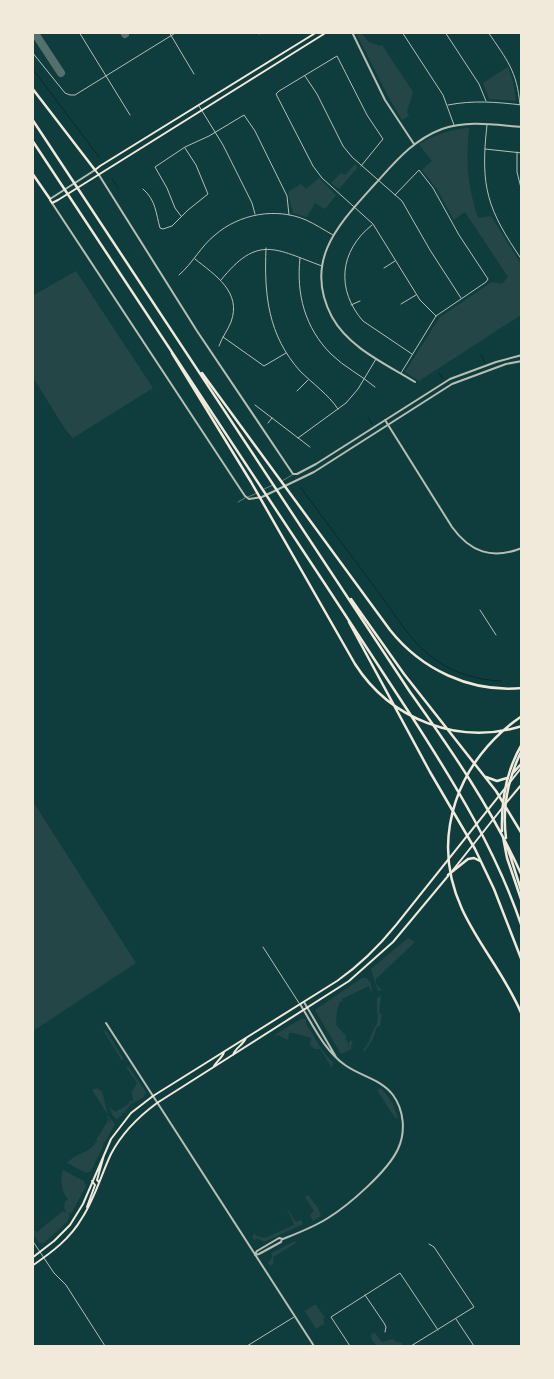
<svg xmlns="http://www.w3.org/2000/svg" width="554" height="1379" font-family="'Source Serif 4',serif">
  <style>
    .green { fill: #244646 }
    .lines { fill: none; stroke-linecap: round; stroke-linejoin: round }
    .stream { stroke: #0a2a2b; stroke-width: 1 }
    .taxiway { stroke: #53706d; stroke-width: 8 }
    .service { stroke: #b8beb3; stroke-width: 0.5 }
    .minor { stroke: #b8beb3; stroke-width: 1 }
    .tertiary { stroke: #b8beb3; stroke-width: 2 }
    .secondary { stroke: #f1e9da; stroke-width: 2 }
    .motorway { stroke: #f1e9da; stroke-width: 2.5 }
  </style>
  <rect width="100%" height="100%" fill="#0f3d3e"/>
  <path class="green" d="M356 33H361L369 42 380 46 382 45 413 92 407 112 409 116 402 120 389 98Z
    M508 67 513 81 516 100 515 101 489 99 483 83Z
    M469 128C466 163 467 184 478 218L491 216 521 264V315L419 381 405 372 440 317 492 282 502 284 508 277 465 212 454 220 437 189 422 170 432 161 419 144C435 135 451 129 469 128Z
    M355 164 358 167 339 189 331 183 341 173 345 175Z
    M319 178 336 195 325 209 315 203 307 217 293 213 288 192 301 184 306 189Z
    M76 271 153 388 73 438 65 429 33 377 32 296Z
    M32 800 136 963 33 1031H32Z
    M408 938 415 942 376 979V984L382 990 378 991 371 969Z
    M362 978H367L371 984 372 991 371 992 369 986 342 999V1002L340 1001 337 1010 336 1025 347 1037 345 1039 348 1042V1049L349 1042 351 1040 353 1043 351 1046 352 1049 341 1054 315 1010Z
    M381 996 379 1013 382 1014 380 1026 377 1027 372 1041 364 1052 363 1050C371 1041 371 1032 377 1024L378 1015 377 1013V998Z
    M301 1019H306V1024C314 1035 322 1054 333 1062V1065L330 1068V1065L320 1049H315L310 1045 311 1038 294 1033H289L288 1040 278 1035 276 1037V1034Z
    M103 1030 107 1032 123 1058 122 1061Z
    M128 1066 146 1092 144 1097 131 1104 124 1113H117L123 1114 117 1119 113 1116 109 1107 115 1112 129 1104V1101H133L132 1092 137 1083 126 1067Z
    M97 1088 102 1091 108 1115 92 1090Z
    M381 1088 392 1102 398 1118H395L377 1090Z
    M108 1116 110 1119 109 1123 111 1119 115 1124 105 1142H103L104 1144 91 1171 86 1173 67 1163C76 1153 91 1152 95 1143L97 1142 96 1140 109 1119 106 1117Z
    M63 1170 84 1181 86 1186 71 1214 68 1213 70 1216 66 1223 44 1243H39L33 1233V1230L37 1232 63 1211 67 1213 64 1208 65 1201 68 1200C61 1190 60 1181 63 1170Z
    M308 1195 318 1208 321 1216 313 1221 310 1215 314 1211 305 1197Z
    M286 1207 296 1222 301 1220 303 1224 264 1242 258 1238 254 1240 252 1237 255 1233 256 1236 265 1238 294 1225 293 1221Z
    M295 1241 296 1243 273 1257 274 1264 270 1266 268 1262 271 1260 272 1255 271 1253Z
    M314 1305H316L325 1318H323L324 1324 316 1329 305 1311Z
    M375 1333 382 1342 393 1339 397 1342 402 1343V1346H377L372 1340 371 1334Z"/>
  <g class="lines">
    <path class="stream" d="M32 68 99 157
      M112 179 118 188
      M481 354 485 363
      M439 373 443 379
      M368 417 372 424
      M301 488C327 523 353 558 379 593 396 616 412 644 436 660 455 674 478 680 501 681"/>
    <path class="taxiway" d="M34 32 61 73
      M124 32 125 34"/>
    <path class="service" d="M282 481 292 475
      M264 489 273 485
      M248 497 257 493
      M238 502 245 498"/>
    <path class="minor" d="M79 32 130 115
      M169 32 194 74
      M258 32 259 34
      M402 32 443 95 454 125
      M445 32 479 84 486 101
      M488 32C507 60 517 71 520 105
      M32 52 65 93 70 95H75L177 32
      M305 76 317 94 343 146 352 157 402 201 430 250 461 298
      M448 105C473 100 496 102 522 105
      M199 106 223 145 252 203 255 214
      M487 125C480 187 487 209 522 260
      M485 149 522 153
      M517 152V172L522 192
      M361 166 383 139 367 115 337 56 279 91 276 94 313 166 322 178 373 224 420 300 436 316
      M143 189C156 200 156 214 160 228L163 229 172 226 188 210 208 194 196 165 185 148
      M395 195 419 170 433 188 459 235 488 279 486 282 436 316 401 373
      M181 216 175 208 167 188 155 167 185 147 209 136 244 115 255 131 287 196 289 215
      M372 225C339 251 336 290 363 321L412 354
      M266 248C264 295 268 335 300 371 313 384 328 394 338 409
      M300 258C296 294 305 328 331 354 344 367 361 375 375 387
      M195 259C215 275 242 292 231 322 228 330 222 337 219 346
      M384 268 395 261
      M179 275C193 263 201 246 215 235 239 214 276 207 306 220 315 224 324 230 333 235
      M221 280C258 234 275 249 322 266
      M401 304 416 295
      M351 305 360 301
      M223 337 264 366 286 353
      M297 391 308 380
      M255 405 310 447
      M268 423 272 418
      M298 438 346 403 358 389 376 359
      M480 610 496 635
      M263 947 299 1003
      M32 1240 54 1273 66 1285 105 1346
      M365 1295 384 1323 386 1327 385 1332
      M456 1319 474 1346
      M247 1346 294 1317
      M350 1346 331 1317 400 1273 438 1330
      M411 1346 474 1307 434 1247 429 1244"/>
    <path class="tertiary" d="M352 32 385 100 414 144
      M99 175 197 331 293 474
      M50 199 95 170
      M52 203 239 487 245 496 249 499 262 497 314 472 452 384 506 364 522 361
      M415 382C386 364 349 348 332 317 302 260 340 223 375 184 396 161 413 140 442 129 468 120 495 125 522 127
      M385 420 452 527C470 552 492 560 522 548
      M293 474H297L316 464 450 379 496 362 522 355
      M304 1002 336 1057
      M106 1023 314 1346
      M255 1254 257 1251 279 1238 283 1239C298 1233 314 1227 328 1218 349 1205 388 1171 398 1149 406 1132 404 1110 393 1095 381 1079 360 1076 345 1065 324 1050 313 1025 300 1004
      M255 1255 259 1254 281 1242 282 1239"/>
    <path class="secondary" d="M99 175 95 170 100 166 317 32
      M50 200 52 203 58 200 327 32
      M506 803 522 784
      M453 870 503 807
      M233 1055C235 1048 243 1045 246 1038
      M214 1066C217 1061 223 1057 224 1052
      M99 1182 97 1180 104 1155
      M87 1207 95 1185 92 1181
      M32 1258 54 1241 70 1225 83 1204 111 1139 131 1113 153 1096 337 981C360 965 379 946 396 925L522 767
      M32 1266C52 1252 70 1239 82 1218 95 1198 101 1175 111 1154 122 1133 138 1117 157 1103L349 981 393 942 448 876"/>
    <path class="motorway" d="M32 88 95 170
      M32 119 410 692C452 751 492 809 522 876
      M32 140C130 288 228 436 325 584 354 628 383 672 412 717 455 784 496 850 522 927
      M32 173 50 199
      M172 353 251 482 355 664C390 719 458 746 522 726
      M202 373 390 630C421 669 470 693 522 688
      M351 599 404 674 496 791 522 834
      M349 622 430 772 475 849 494 889 522 961
      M522 716C458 759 429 837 462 909 479 946 506 976 522 1015
      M513 773 522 763
      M486 777 497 781 507 778
      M502 831C501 800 506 771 522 744
      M503 837 507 858 522 902
      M506 838C502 807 508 778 522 750
      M507 846 522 893
      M448 875 468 859 474 858 480 861"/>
  </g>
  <rect width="554" height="1379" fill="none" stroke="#f1e9da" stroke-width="68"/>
</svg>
